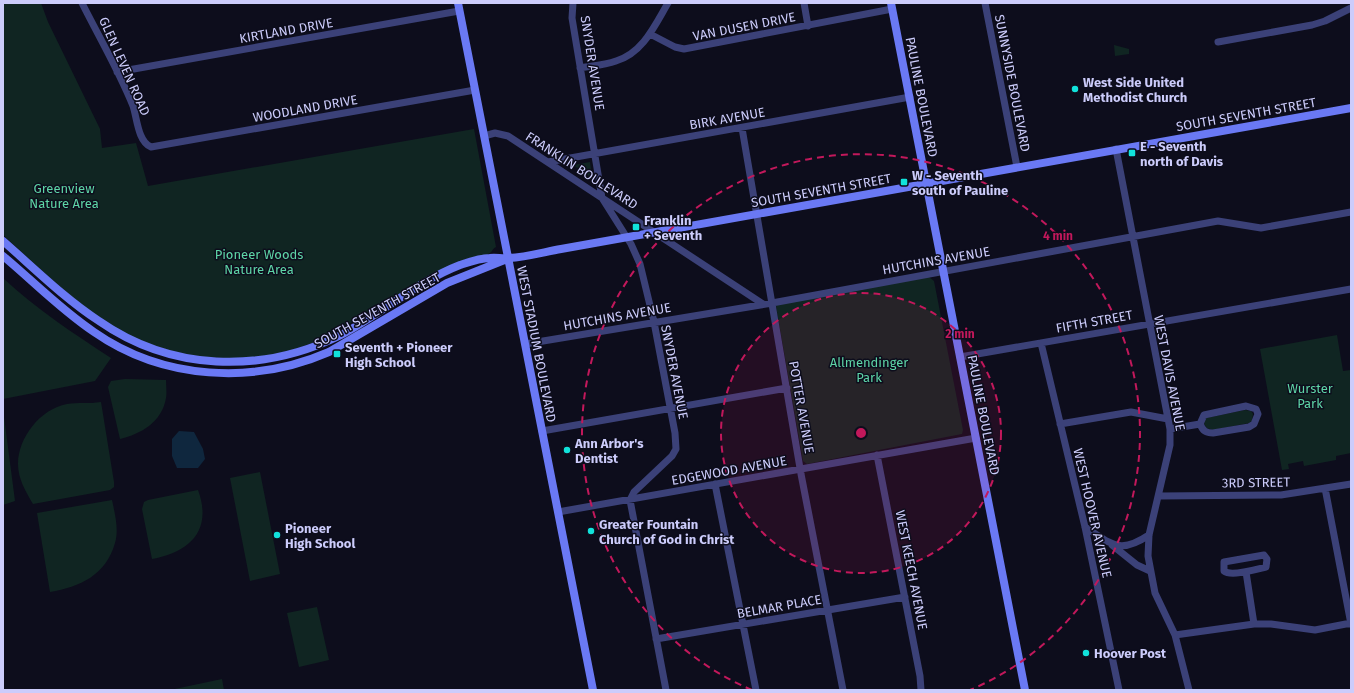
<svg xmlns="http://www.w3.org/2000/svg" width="1354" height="693" font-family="'Fira Sans',sans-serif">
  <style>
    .green { fill: #102522 }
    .water { fill: #0f273e }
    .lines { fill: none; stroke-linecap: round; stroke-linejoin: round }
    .street { stroke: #3b4178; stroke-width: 7 }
    .secondary { stroke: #6a79f4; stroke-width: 8 }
    .ring { fill: none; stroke: #c2185b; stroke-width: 2; stroke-dasharray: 7 5 }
    .poi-dot { fill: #11e2db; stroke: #0d0d1c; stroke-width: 1.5 }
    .labels { text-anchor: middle; stroke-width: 3; stroke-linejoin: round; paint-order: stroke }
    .street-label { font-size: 13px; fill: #ccccfb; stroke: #0d0d1c }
    .poi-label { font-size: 13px; font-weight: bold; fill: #ccccfb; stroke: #0d0d1c; text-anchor: start }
    .park-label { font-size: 13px; fill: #5ed5a7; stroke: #0d0d1c }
    .centre { fill: #c2185b; stroke: #0d0d1c; stroke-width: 2 }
    .ring-label { font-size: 12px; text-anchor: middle; font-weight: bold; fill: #c2185b; stroke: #0d0d1c; stroke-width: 3; stroke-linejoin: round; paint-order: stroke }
  </style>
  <rect width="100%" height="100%" fill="#0d0d1c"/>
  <path class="green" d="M3 3H41L48 22 100 129 102 148 136 143 148 186 474 129 496 247C492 249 493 251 490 253 484 257 473 257 466 259 453 264 441 272 428 278 392 296 358 321 321 339 256 369 173 363 112 326 72 301 38 266 3 235Z
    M1114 45 1129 49V54L1115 56Z
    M590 162 592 178 573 165Z
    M929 277 934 281 963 430 962 434 807 464 803 461 776 306 778 304Z
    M3 278C36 309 73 333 111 358L95 381 3 399Z
    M1337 335 1343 371 1351 370V453L1336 456V460L1304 466 1303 461 1288 464 1289 469 1282 470 1260 349Z
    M125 379 166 380C166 386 167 393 166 398 162 422 141 434 120 439L108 387 111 381Z
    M101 402 114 482V487L110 490 33 504C26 492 18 479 18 464 18 438 40 409 67 404 78 402 89 404 101 402Z
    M3 409 15 501 3 505Z
    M1245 410 1251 411 1253 414 1252 421 1249 423 1213 430 1207 428 1204 424 1206 418Z
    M260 472 280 574 250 581 230 478Z
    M198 490C213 531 189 552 152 559L142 509 144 502 148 500Z
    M112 500C115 514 119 530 115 543 106 575 80 587 50 592L37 513Z
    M317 607 329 660 299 667 287 613Z
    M222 679 224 690H170Z"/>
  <path class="water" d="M179 431 194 432 203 449 205 459 198 468H177L172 456V439Z"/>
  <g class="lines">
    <path class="street" d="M82 3C99 37 119 71 133 106 137 118 138 142 151 147L475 90
      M573 3 572 18 602 198 631 244 640 264 654 322 675 433 676 449 672 456 634 492 630 500 666 690
      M804 3 808 26
      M985 3 1017 167
      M650 34 675 47 684 49 892 9
      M1218 42 1312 25 1325 21 1351 8
      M580 68C592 66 605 65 616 61 643 53 655 25 668 3
      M117 72 459 11
      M742 128 801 474 843 690
      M484 136 495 133 508 136 763 304
      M1116 149 1170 429V445L1149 535 1148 556 1155 593 1175 635 1189 690
      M548 162 910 97
      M1041 343 1085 527 1119 690
      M525 344 772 303 1218 221 1261 228 1351 212
      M960 357 1351 289
      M1246 406 1256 409 1258 414 1254 424 1249 427 1213 433C1206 433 1203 431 1200 424L1204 415Z
      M1060 424 1131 412 1168 419
      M1170 429 1200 424
      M542 431 787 388
      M877 455 920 676 921 690
      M715 484 756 690
      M1325 488 1351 624
      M1160 496 1281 495 1351 484
      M558 512 976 438
      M1085 527C1112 544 1119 555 1149 535
      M1112 545 1137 565 1150 571
      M1264 555 1267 559 1266 567C1257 569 1231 577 1224 571V562Z
      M1246 572 1254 624
      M1175 635 1254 624H1271L1315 630 1351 623
      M656 639 905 597"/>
    <path class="secondary" d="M458 3 593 690
      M891 3 1025 690
      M3 241C34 268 64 298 99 321 171 371 260 374 339 336 380 315 416 282 460 265 469 262 480 258 490 258 496 257 503 259 509 258 526 257 544 252 561 249L1351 108
      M3 256C33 281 61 310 94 332 163 380 253 385 329 352L447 283 507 259"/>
  </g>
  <circle cx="861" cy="433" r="140" fill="#c2185b" fill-opacity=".12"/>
  <g class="ring">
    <circle cx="861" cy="433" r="140"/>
    <path d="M752 690A279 279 0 1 1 970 690"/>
  </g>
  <g class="poi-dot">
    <circle cx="1075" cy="89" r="4"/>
    <rect x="1128" y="149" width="8" height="8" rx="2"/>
    <rect x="900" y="178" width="8" height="8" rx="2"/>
    <rect x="632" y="223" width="8" height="8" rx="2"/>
    <rect x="333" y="350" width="8" height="8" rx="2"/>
    <circle cx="567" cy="450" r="4"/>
    <circle cx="591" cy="531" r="4"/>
    <circle cx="277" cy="535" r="4"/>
    <circle cx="1086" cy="653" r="4"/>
  </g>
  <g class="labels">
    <g class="street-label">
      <text transform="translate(744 26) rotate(-11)" y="5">VAN DUSEN DRIVE</text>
      <text transform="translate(286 30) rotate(-10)" y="5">KIRTLAND DRIVE</text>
      <text transform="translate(593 63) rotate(81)" y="5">SNYDER AVENUE</text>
      <text transform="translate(125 66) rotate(66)" y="5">GLEN LEVEN ROAD</text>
      <text transform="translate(1013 83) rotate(79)" y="5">SUNNYSIDE BOULEVARD</text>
      <text transform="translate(922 97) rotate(79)" y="5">PAULINE BOULEVARD</text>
      <text transform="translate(305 108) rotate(-10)" y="5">WOODLAND DRIVE</text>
      <text transform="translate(1246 114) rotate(-10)" y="5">SOUTH SEVENTH STREET</text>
      <text transform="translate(727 118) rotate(-10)" y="5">BIRK AVENUE</text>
      <text transform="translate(582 170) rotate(33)" y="5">FRANKLIN BOULEVARD</text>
      <text transform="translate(821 190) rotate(-10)" y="5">SOUTH SEVENTH STREET</text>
      <text transform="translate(936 260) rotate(-10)" y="5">HUTCHINS AVENUE</text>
      <text transform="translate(377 310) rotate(-29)" y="5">SOUTH SEVENTH STREET</text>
      <text transform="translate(617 316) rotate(-10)" y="5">HUTCHINS AVENUE</text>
      <text transform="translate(1094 321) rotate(-10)" y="5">FIFTH STREET</text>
      <text transform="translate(537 344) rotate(79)" y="5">WEST STADIUM BOULEVARD</text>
      <text transform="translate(675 372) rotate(79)" y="5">SNYDER AVENUE</text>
      <text transform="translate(1170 373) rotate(79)" y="5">WEST DAVIS AVENUE</text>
      <text transform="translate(802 407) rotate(80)" y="5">POTTER AVENUE</text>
      <text transform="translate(984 415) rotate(79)" y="5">PAULINE BOULEVARD</text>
      <text transform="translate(729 470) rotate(-10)" y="5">EDGEWOOD AVENUE</text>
      <text transform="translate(1256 482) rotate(-1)" y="5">3RD STREET</text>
      <text transform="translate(1093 513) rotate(77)" y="5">WEST HOOVER AVENUE</text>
      <text transform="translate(912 570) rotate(79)" y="5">WEST KEECH AVENUE</text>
      <text transform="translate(779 606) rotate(-10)" y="5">BELMAR PLACE</text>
    </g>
    <g class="poi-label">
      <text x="1083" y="87">West Side United<tspan x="1083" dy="15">Methodist Church</tspan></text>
      <text x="1140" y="151">E - Seventh<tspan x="1140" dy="15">north of Davis</tspan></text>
      <text x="912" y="180">W - Seventh<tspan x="912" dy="15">south of Pauline</tspan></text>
      <text x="644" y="225">Franklin<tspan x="644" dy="15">+ Seventh</tspan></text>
      <text x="345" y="352">Seventh + Pioneer<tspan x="345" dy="15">High School</tspan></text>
      <text x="575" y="448">Ann Arbor's<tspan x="575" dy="15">Dentist</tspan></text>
      <text x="599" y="529">Greater Fountain<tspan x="599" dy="15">Church of God in Christ</tspan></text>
      <text x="285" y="533">Pioneer<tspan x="285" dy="15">High School</tspan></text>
      <text x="1094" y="658">Hoover Post</text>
    </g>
    <g class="park-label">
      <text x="64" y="193">Greenview<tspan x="64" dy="15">Nature Area</tspan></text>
      <text x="259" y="259">Pioneer Woods<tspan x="259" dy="15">Nature Area</tspan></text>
      <text x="869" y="367">Allmendinger<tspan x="869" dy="15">Park</tspan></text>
      <text x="1310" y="393">Wurster<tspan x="1310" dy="15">Park</tspan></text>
    </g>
  </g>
  <circle cx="861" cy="433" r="6" class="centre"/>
  <g class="ring-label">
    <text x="1058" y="240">4 min</text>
    <text x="960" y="338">2 min</text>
  </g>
  <rect width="1354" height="693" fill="none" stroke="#ccccfb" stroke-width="8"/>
</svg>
